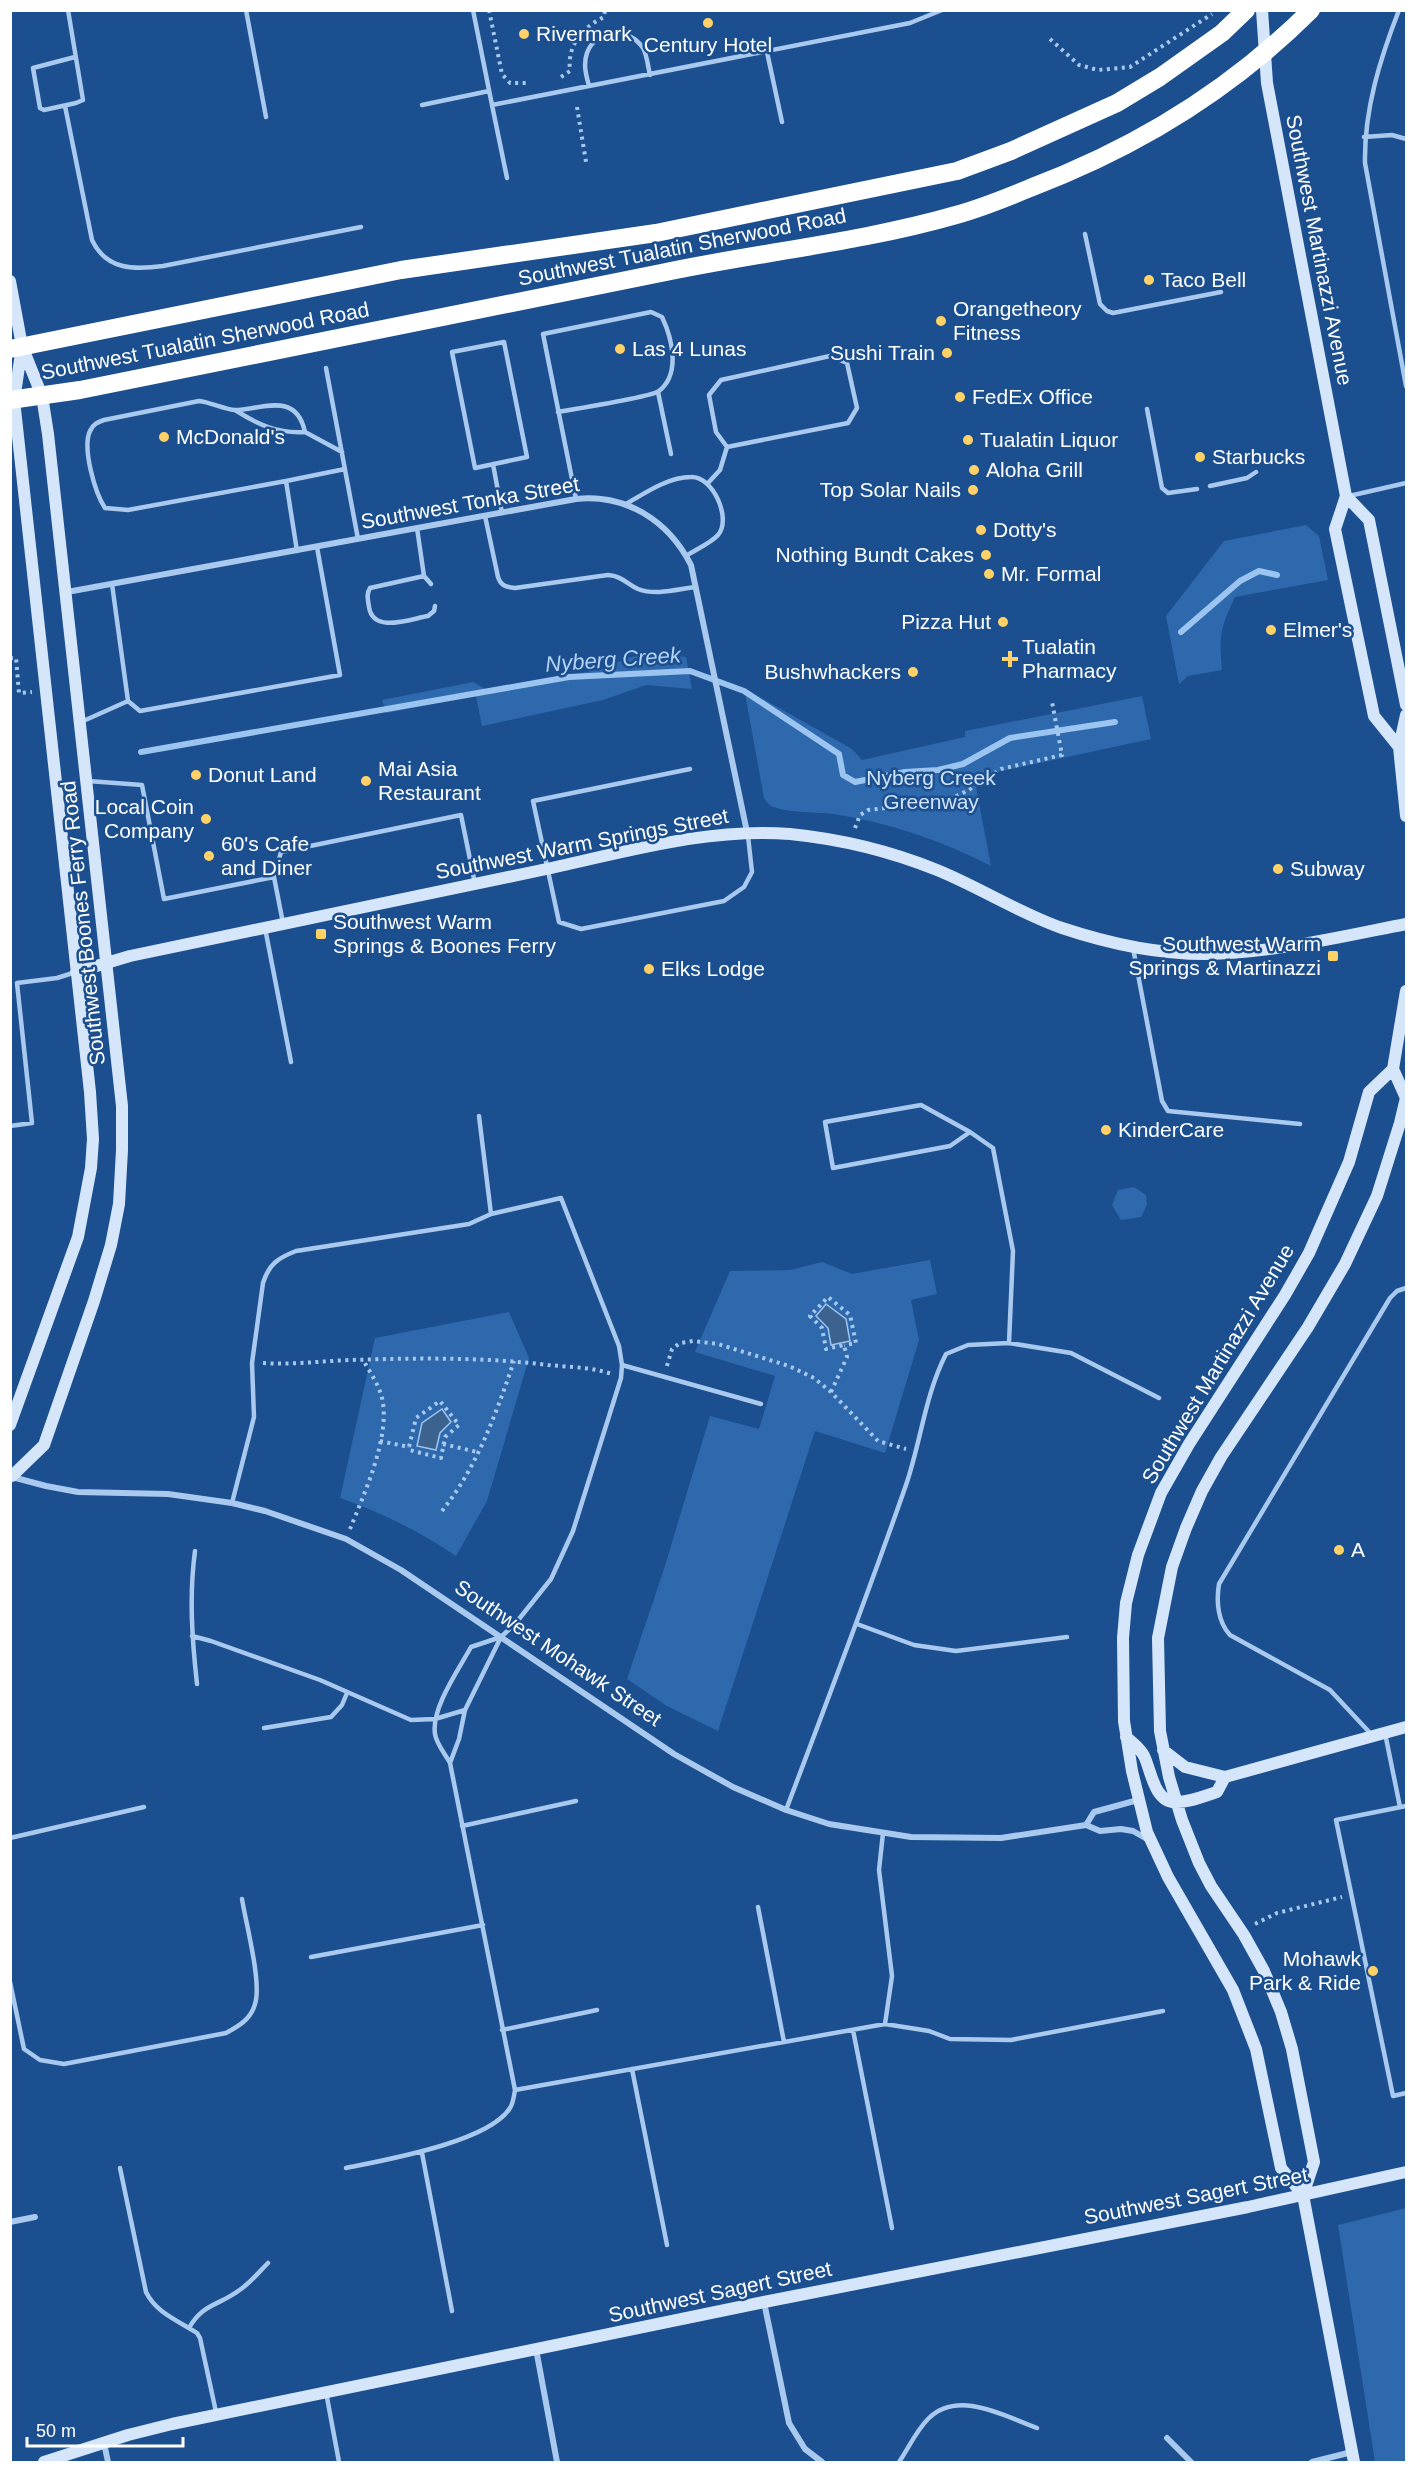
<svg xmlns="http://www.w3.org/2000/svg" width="1417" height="2473" font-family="Arial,sans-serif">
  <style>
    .green { fill: #2e69ad }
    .water { fill: #3c6290; stroke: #9cc4f0; stroke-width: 1.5 }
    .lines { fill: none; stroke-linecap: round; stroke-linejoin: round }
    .stream { stroke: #9cc4f0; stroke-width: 6 }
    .path { stroke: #a9c9ee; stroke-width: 4; stroke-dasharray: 3 4.5; stroke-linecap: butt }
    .lane { stroke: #a9c9ee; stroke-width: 4.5 }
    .street { stroke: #a9c9ee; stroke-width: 6 }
    .secondary { stroke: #d6e6fa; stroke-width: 12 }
    .highway { stroke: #fff; stroke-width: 18 }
    .poi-dot { fill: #ffd166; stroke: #1b4f8f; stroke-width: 2 }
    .labels { text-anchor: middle; stroke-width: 5; stroke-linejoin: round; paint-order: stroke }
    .poi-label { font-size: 21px; fill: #fff; stroke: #1b4f8f; text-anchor: start }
    .street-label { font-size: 21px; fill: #fff; stroke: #1b4f8f }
    .park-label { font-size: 21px; fill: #cfe3fa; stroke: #1b4f8f }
    .water-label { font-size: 22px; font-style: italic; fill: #b5d3f5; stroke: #1b4f8f }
  </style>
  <rect width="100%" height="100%" fill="#1b4f8f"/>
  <path class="green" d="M1306 525 1319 536 1328 580 1235 597C1220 629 1219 636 1222 670L1188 676 1179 684 1166 616 1224 541Z
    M643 653 686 657 692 689 646 685 603 700 482 726 476 696 386 713 382 700 473 682 489 691 596 670Z
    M744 688 852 749 862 760 965 737V731L1142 696 1151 739 988 774 976 787 991 866C941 840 889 823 834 814 817 812 789 813 774 807 769 806 767 802 764 798Z
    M1134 1187 1146 1195 1147 1205 1141 1217 1121 1220 1112 1205 1118 1190Z
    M930 1260 937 1294 911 1300 919 1340 885 1453 815 1431 718 1731 667 1706 627 1679 664 1569 710 1416 759 1429 775 1376 695 1352 730 1271 790 1270 822 1262 852 1274Z
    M509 1312 529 1358 487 1501 456 1556C419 1531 382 1513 340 1498L375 1338Z
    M1406 2208V2462H1375L1338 2225Z"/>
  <path class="water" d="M826 1304 846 1319 850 1341 831 1345 828 1328 816 1316Z
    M442 1409 451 1422 440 1433 436 1450 417 1446 422 1423Z"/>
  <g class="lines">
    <path class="stream" d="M1181 632 1240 581 1259 571 1277 575
      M141 752 569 677 690 671 744 691 839 754 843 775 855 782 905 772 938 770 963 764 1010 738 1115 722"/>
    <path class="path" d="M489 10 502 74 510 83H528
      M1050 39 1079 65 1098 70 1130 67 1212 14
      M561 77 570 71C567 45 582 28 604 17L605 10
      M577 107 586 162
      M10 658H16L19 693 32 692
      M855 828 860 815 868 810 930 803 952 798 967 791 1001 769 1062 755 1052 702
      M263 1363C293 1365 321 1361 351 1360 416 1358 483 1357 548 1365 569 1367 591 1367 612 1374
      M667 1366 672 1349 680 1343 693 1341 718 1344 789 1366 814 1378 831 1392 878 1441 906 1449
      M831 1392 847 1357 844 1345 826 1349 822 1328 810 1316 828 1297 850 1315 856 1343 844 1345
      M380 1441 409 1447 416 1418 440 1401 459 1425 445 1437 441 1458 409 1450V1447
      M443 1444 477 1452
      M442 1511C477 1467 496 1414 514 1361
      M350 1529C364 1494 391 1436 382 1398 379 1385 370 1372 363 1360
      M1255 1924 1277 1913 1342 1897"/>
    <path class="lane" d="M68 10 83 100 76 103 44 110 40 108 33 68 75 57
      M246 10 266 117
      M473 10 492 105 910 23 942 10
      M1399 10C1380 59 1364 110 1365 163L1406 386
      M767 52 782 122
      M589 86C586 75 583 64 587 53 596 28 629 27 643 48 647 55 648 67 650 75
      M422 105 489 91
      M492 105 507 178
      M65 106 92 240C106 270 134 270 163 266L361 227
      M1364 137 1392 135 1406 139
      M1085 234 1100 304 1107 311 1113 313 1221 292
      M504 342 527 457 475 468 452 352Z
      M326 368 358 539
      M658 392 671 454
      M1147 409 1162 488 1168 493 1197 489
      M235 410C257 424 278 434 305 432
      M558 412C574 409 652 397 659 391 681 374 672 338 662 317L651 312 543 334 576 499
      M493 464 502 513
      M286 481 345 469
      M708 483 720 470 727 447 848 423 857 408 847 363 830 356 721 380 709 395 716 432 727 447
      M1210 486 1247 478 1256 472
      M1349 496 1406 483
      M626 504C645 493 668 477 691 477 713 476 732 519 718 535 711 543 695 550 686 556
      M485 516 498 577C501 586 506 587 515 588L608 575C622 576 627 584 638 589 656 596 678 589 696 587
      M417 528 424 576 370 588C366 594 368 600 369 607 373 634 410 619 428 616L434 611 435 606
      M297 551 286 481 128 510 105 508C95 493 82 448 90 431 93 424 98 422 104 420L199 401C210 402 226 410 235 410 260 410 296 390 305 432L342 452
      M424 576 431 584
      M112 584 128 701 140 711 340 675 317 547
      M81 722 128 701
      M690 769 533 801 559 922 581 929 724 901 744 887 752 872 748 836
      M88 781 142 785 164 899 274 877
      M283 923 274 877 281 852 461 815 475 884
      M265 928 291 1062
      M1133 948 1162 1101 1168 1111 1300 1124
      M921 1105 970 1132 950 1146 833 1168 825 1122Z
      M479 1116 491 1214
      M10 1126 32 1123 17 983 57 978 76 972
      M970 1132 993 1148 1013 1251 1009 1343
      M622 1365 761 1404
      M232 1503 254 1417 252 1363 263 1283C269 1264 278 1258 296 1251L469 1224 491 1214 561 1198 619 1346 622 1365 621 1378 573 1531 551 1579 515 1624 501 1637 471 1647C459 1669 431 1708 435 1734 436 1743 445 1754 450 1763L515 2090C514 2096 513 2104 510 2108 489 2142 385 2160 346 2168
      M195 1551C189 1596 192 1639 197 1684
      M857 1624 914 1645 956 1651 1067 1637
      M192 1636 211 1641 320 1680 411 1720 435 1719 465 1710
      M264 1728 331 1717 342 1705 347 1693
      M1385 1733 1400 1807
      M1371 1734 1330 1690 1230 1635C1218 1622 1216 1602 1219 1584L1390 1298 1397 1291 1406 1288
      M450 1763 459 1739 465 1710 501 1637
      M1406 1806 1336 1820 1393 2096 1406 2093
      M786 1810C827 1702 868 1594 906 1485 921 1441 925 1395 946 1354L968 1345 1009 1343 1071 1353 1159 1398
      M462 1826 576 1801
      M883 1833 879 1870 892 1976 885 2024
      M10 1838 144 1807
      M758 1907 784 2042
      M311 1957 483 1925
      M10 1982 24 2049 40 2060 64 2064 226 2033C239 2026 251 2019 255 2004 262 1983 246 1924 242 1899
      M502 2030 597 2010
      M853 2030 892 2228
      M632 2069 667 2245
      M515 2090 885 2024 929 2031 950 2039 1011 2040 1163 2011
      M422 2153 452 2311
      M120 2168 146 2292C156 2313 179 2321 197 2333L200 2338 216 2412
      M189 2328C203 2303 219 2306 241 2289 251 2282 259 2272 268 2263
      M326 2392 339 2462
      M899 2462C908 2449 916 2431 928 2419 958 2389 1004 2416 1037 2428"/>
    <path class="street" d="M67 592 576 499C626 494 668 520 691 565L747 832
      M12 1477 46 1486 78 1492 168 1494 232 1503 265 1511 346 1539 401 1570 674 1754 733 1787 786 1810 829 1824 911 1837 1001 1838 1086 1825 1100 1831 1121 1829 1133 1831 1147 1839
      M1086 1825 1094 1812 1138 1800
      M10 2222 35 2217
      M764 2302 789 2423 805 2449 822 2462
      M536 2349 557 2462
      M1167 2438 1191 2462
      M104 2443 108 2462
      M1312 2462 1352 2452"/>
    <path class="secondary" d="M1262 10 1267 83 1346 496 1335 529 1374 716 1399 747
      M10 281 22 346 42 396 48 434 122 1106V1150L119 1204 111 1245 94 1301 44 1445 12 1476
      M1346 496 1369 520 1406 705
      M1406 715 1399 747 1406 816
      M76 972 130 956C266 928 401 899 537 871 619 854 705 827 790 834 840 839 890 851 937 870 979 887 1019 913 1062 928 1107 943 1157 954 1205 954 1273 953 1340 937 1406 924
      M10 1425 78 1237 91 1168 93 1139 90 1092 14 400 22 347
      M1126 1737C1133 1743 1142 1750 1145 1758 1151 1772 1155 1802 1175 1802 1188 1803 1204 1796 1217 1792L1225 1777
      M1163 1750 1185 1767 1225 1777 1406 1727
      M1303 2195 1314 2162 1292 2049 1281 2012 1264 1971 1244 1935 1211 1886 1199 1863 1182 1820 1169 1777 1160 1731 1158 1638 1172 1567 1186 1528 1202 1491 1221 1457 1308 1327 1345 1264 1377 1196 1400 1123 1406 1098 1393 1069 1406 991
      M44 2462 128 2435 172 2424 764 2302 1248 2207 1406 2172
      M1354 2462 1303 2195 1281 2168 1256 2049 1233 1990 1168 1877 1147 1832 1132 1771 1124 1721 1123 1638 1126 1603 1138 1555 1161 1493 1189 1444 1285 1295 1309 1253 1349 1162 1369 1092 1393 1069"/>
    <path class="highway" d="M10 349 401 270 656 233 957 171 1011 151 1117 103 1160 77 1222 33 1246 10
      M10 400 80 390C276 351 471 311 666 272 762 252 862 242 956 215 981 208 1006 198 1030 188 1136 148 1230 91 1311 10"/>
  </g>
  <g class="poi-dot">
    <circle cx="708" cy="23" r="6"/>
    <circle cx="524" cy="34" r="6"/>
    <circle cx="1149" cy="280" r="6"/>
    <circle cx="941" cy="321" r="6"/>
    <circle cx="620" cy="349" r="6"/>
    <circle cx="947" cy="353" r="6"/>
    <circle cx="960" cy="397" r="6"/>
    <circle cx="164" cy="437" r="6"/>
    <circle cx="968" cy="440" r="6"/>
    <circle cx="1200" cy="457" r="6"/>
    <circle cx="974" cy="470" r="6"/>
    <circle cx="973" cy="490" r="6"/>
    <circle cx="981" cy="530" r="6"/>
    <circle cx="986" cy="555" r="6"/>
    <circle cx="989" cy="574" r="6"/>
    <circle cx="1003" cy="622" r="6"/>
    <circle cx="1271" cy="630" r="6"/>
    <path d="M1007 650h6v6h6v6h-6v6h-6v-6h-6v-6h6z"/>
    <circle cx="913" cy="672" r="6"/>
    <circle cx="196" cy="775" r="6"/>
    <circle cx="366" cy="781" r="6"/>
    <circle cx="206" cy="819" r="6"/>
    <circle cx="209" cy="856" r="6"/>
    <circle cx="1278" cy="869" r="6"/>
    <rect x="315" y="928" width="12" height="12" rx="3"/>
    <rect x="1327" y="950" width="12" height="12" rx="3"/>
    <circle cx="649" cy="969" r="6"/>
    <circle cx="1106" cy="1130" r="6"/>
    <circle cx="1339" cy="1550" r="6"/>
    <circle cx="1373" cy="1971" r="6"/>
  </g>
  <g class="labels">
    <g class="poi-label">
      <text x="536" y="41">Rivermark</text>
      <text x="708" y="52" text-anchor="middle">Century Hotel</text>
      <text x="1161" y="287">Taco Bell</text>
      <text x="953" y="316">Orangetheory<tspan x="953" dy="24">Fitness</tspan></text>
      <text x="632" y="356">Las 4 Lunas</text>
      <text x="935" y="360" text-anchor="end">Sushi Train</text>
      <text x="972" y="404">FedEx Office</text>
      <text x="176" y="444">McDonald's</text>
      <text x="980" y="447">Tualatin Liquor</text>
      <text x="1212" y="464">Starbucks</text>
      <text x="986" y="477">Aloha Grill</text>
      <text x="961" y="497" text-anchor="end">Top Solar Nails</text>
      <text x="993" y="537">Dotty's</text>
      <text x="974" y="562" text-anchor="end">Nothing Bundt Cakes</text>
      <text x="1001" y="581">Mr. Formal</text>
      <text x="991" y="629" text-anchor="end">Pizza Hut</text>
      <text x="1283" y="637">Elmer's</text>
      <text x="1022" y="654">Tualatin<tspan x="1022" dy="24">Pharmacy</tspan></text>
      <text x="901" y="679" text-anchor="end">Bushwhackers</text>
      <text x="378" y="776">Mai Asia<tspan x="378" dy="24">Restaurant</tspan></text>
      <text x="208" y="782">Donut Land</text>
      <text x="194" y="814" text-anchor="end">Local Coin<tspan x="194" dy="24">Company</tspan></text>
      <text x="221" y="851">60's Cafe<tspan x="221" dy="24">and Diner</tspan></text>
      <text x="1290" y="876">Subway</text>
      <text x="333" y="929">Southwest Warm<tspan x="333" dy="24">Springs &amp; Boones Ferry</tspan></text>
      <text x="1321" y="951" text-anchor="end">Southwest Warm<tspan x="1321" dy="24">Springs &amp; Martinazzi</tspan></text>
      <text x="661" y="976">Elks Lodge</text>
      <text x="1118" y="1137">KinderCare</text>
      <text x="1351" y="1557">A</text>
      <text x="1361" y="1966" text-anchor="end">Mohawk<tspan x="1361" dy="24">Park &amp; Ride</tspan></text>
    </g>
    <g class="street-label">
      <text transform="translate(682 247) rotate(-11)" y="7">Southwest Tualatin Sherwood Road</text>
      <text transform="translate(1319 250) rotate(79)" y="7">Southwest Martinazzi Avenue</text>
      <text transform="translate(205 341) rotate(-11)" y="7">Southwest Tualatin Sherwood Road</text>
      <text transform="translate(470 503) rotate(-10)" y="7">Southwest Tonka Street</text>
      <text transform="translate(582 844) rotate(-11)" y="7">Southwest Warm Springs Street</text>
      <text transform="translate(83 923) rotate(-96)" y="7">Southwest Boones Ferry Road</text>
      <text transform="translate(1218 1364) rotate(-59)" y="7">Southwest Martinazzi Avenue</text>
      <text transform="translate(558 1653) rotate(34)" y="7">Southwest Mohawk Street</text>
      <text transform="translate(1196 2196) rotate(-11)" y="7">Southwest Sagert Street</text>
      <text transform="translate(720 2292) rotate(-12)" y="7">Southwest Sagert Street</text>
    </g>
    <g class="park-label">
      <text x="931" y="785">Nyberg Creek<tspan x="931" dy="24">Greenway</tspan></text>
    </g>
    <g class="water-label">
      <text transform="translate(613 659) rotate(-4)" y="8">Nyberg Creek</text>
    </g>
  </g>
  <rect width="1417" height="2473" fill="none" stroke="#ffffff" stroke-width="24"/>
  <path d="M27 2437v9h156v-9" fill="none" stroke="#ffffff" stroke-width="3"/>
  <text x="36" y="2437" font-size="18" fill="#ffffff" stroke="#1b4f8f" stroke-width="4.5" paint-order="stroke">50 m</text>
</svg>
